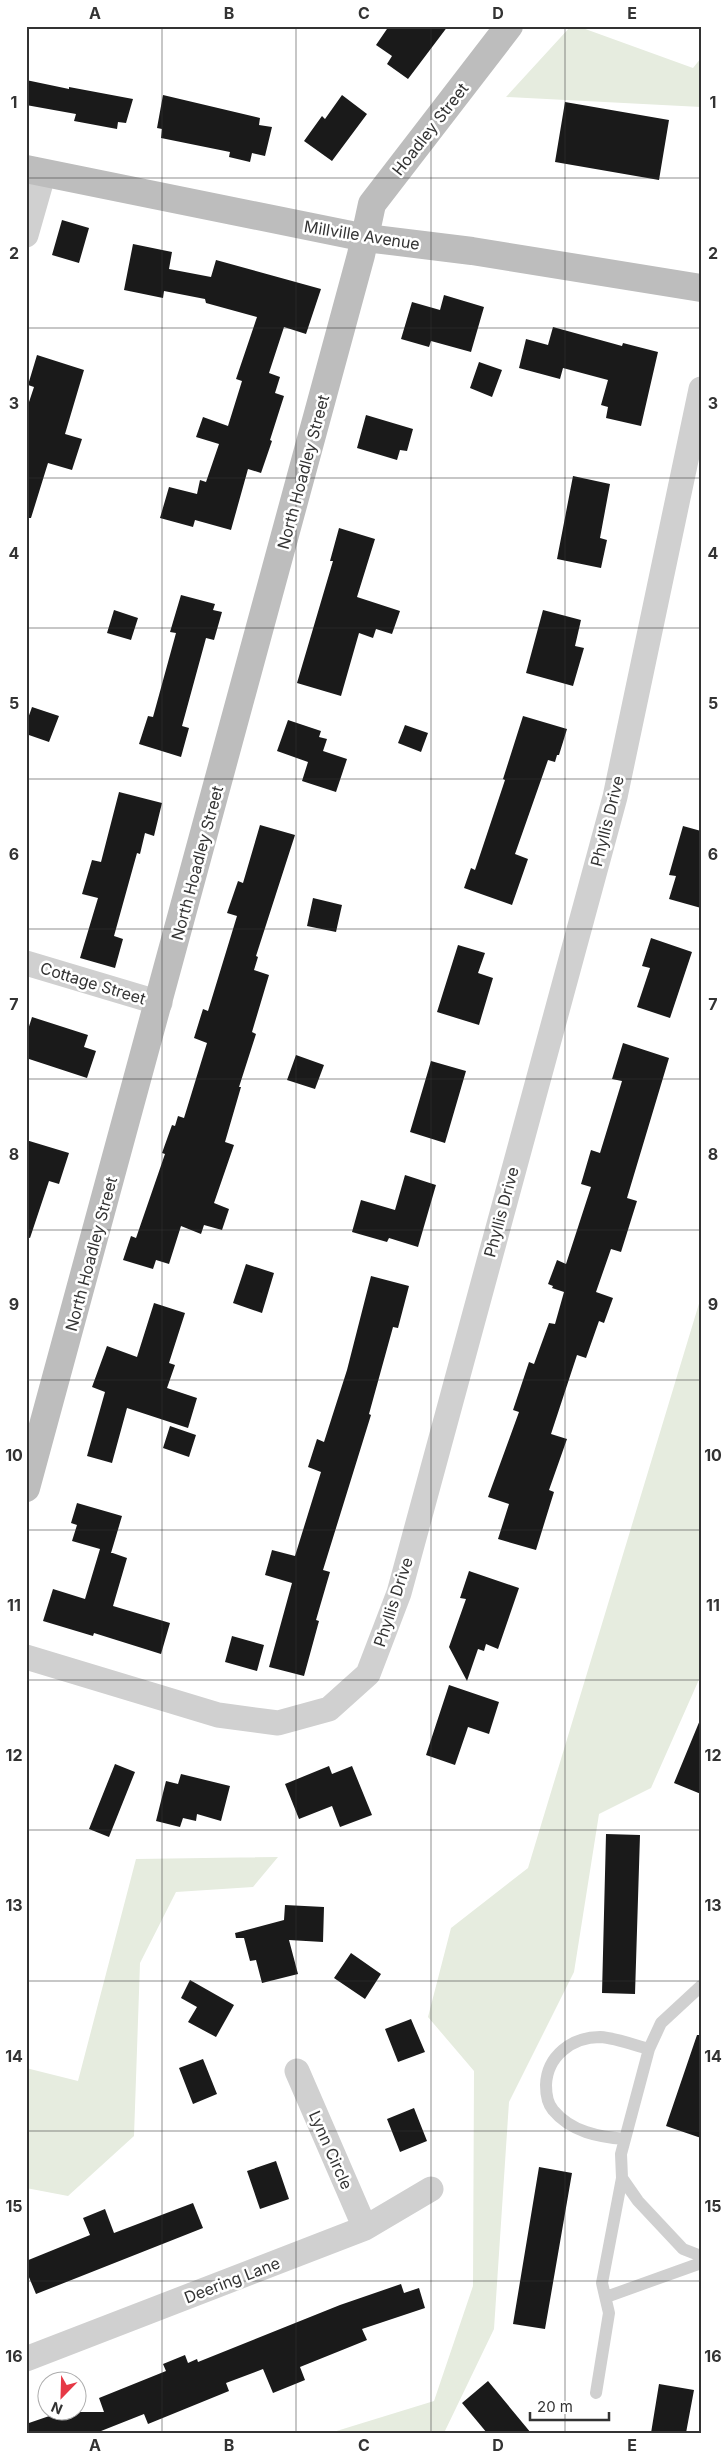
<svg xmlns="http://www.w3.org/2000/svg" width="727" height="2459" font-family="Inter,sans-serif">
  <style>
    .green { fill: #e6ecdf }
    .building { fill: #1a1a1a }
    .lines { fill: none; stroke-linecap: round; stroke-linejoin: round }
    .lane { stroke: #d0d0d0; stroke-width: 12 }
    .street { stroke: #d0d0d0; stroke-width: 25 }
    .secondary { stroke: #bdbdbd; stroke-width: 28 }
    .grid { fill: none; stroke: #333; stroke-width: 1; stroke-opacity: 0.55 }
    .labels { text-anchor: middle; stroke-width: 5; stroke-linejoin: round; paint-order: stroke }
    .street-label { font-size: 16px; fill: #333; stroke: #fff }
    .neatline { fill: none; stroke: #333; stroke-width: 2 }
    .grid-label { font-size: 16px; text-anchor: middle; font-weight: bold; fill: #333 }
  </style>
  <rect width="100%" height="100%" fill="#fff"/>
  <path class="green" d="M571 26H577L693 68 701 58V107L506 97Z
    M701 1297V1675L651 1788 599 1814 574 1972 509 2102 494 2329 444 2433H330L434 2401 473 2286 474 2071 428 2017 451 1928 528 1868Z
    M278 1857 253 1887 176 1892 140 1963 134 2136 68 2196 26 2188V2068L78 2081 136 1859Z"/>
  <path class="building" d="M389 26H448L408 79 387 64 392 56 376 45Z
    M26 80 69 89V87L133 99 126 123 118 122 117 129 74 121 76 114 26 105Z
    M163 95 260 118 259 125 272 127 265 156 252 153 250 162 229 157 230 152 161 138 162 129 157 128Z
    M342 95 367 114 332 161 304 141 322 116 325 119Z
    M565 102 669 120 659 180 555 162Z
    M62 220 89 228 79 263 52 255Z
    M133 244 172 252 169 269 211 277 216 260 321 289 306 334 284 327 269 373 280 377 275 393 284 396 270 440 272 441 261 473 248 469 231 530 195 520 193 527 160 518 169 487 197 494 200 480 206 482 219 444 196 437 203 417 228 426 242 381 236 379 257 317 206 303 205 299 164 291 163 298 124 290Z
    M444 295 484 307 471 352 431 341 429 347 401 339 412 302 440 310Z
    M553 327 622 346 623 343 658 352 641 426 606 418 608 407 601 405 608 380 563 368 560 379 519 368 526 339 548 345Z
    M37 355 84 370 65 434 82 439 72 470 48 463 31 518H26V411L34 387 28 385Z
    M479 362 502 370 492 397 470 388Z
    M366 415 413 429 407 451 400 450 397 460 357 448Z
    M573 476 610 484 600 538 607 540 601 568 557 559Z
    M339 528 375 539 357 597 400 611 392 634 376 629 373 638 359 633 341 696 297 683 333 561H330Z
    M181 595 215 604 213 610 222 612 214 640 206 638 182 726 189 728 181 757 139 744 148 716 153 717 176 633 170 632Z
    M114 610 138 618 131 640 107 633Z
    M543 610 581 620 575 646 584 648 573 686 526 673Z
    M32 707 59 716 49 742 26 734V724Z
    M523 716 567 729 559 755H557L555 762 548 760 515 854 528 859 512 905 464 888 471 868 475 870 505 780 503 779Z
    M288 720 321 731 319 737 327 739 323 751 347 759 336 792 302 781 308 762 277 751Z
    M405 725 428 733 421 752 398 743Z
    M119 792 162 803 154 836 145 833 140 854 137 853 114 936 123 939 115 968 80 958 98 898 82 894 92 860 101 862Z
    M260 825 295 835 256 956 258 957 254 970 269 975 252 1032 256 1034 239 1087H241L225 1142 234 1145 214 1203 229 1209 222 1230 204 1225 201 1234 181 1226 169 1264 156 1260 153 1269 123 1260 131 1236 136 1238 165 1154 162 1153 172 1125 175 1126 178 1116 184 1118 207 1043 194 1038 203 1009 208 1011 237 916 227 913 238 881 243 883Z
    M683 826 701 831V908L669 899 676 876 669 875Z
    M313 898 342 905 336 932 307 926Z
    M651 938 692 952 670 1018 637 1007 650 968 642 966Z
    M458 945 485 953 478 973 493 978 479 1025 437 1012Z
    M32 1017 88 1035 84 1047 96 1051 87 1078 26 1058V1036Z
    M623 1043 669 1058 627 1198 637 1201 621 1252 611 1249 596 1292 613 1298 604 1323 599 1321 586 1358 577 1355 551 1434 567 1439 549 1490 554 1492 536 1550 498 1539 509 1504 488 1497 519 1412 513 1410 529 1362 534 1364 549 1323 555 1324 564 1292 552 1288 553 1286 548 1284 557 1260 566 1264 591 1187 581 1184 591 1150 600 1153 622 1081 612 1079Z
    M296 1055 324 1065 315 1089 287 1080Z
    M431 1061 466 1071 445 1143 410 1132Z
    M26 1140 69 1153 59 1184 49 1181 30 1238 26 1237Z
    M405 1175 436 1185 418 1247 389 1238 387 1242 352 1232 361 1200 395 1210Z
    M246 1264 274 1273 262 1313 233 1303Z
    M371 1276 409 1286 398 1328 393 1327 369 1414 371 1415 323 1570 330 1572 316 1620 319 1621 304 1676 269 1667 292 1583 265 1575 272 1550 295 1556 321 1472 308 1467 317 1439 324 1442 347 1370Z
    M154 1303 185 1313 169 1363 175 1365 167 1388 197 1398 188 1428 127 1408 112 1463 87 1456 105 1392 92 1387 107 1346 137 1357Z
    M170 1426 196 1435 189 1457 163 1448Z
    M77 1503 122 1516 111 1553 107 1551 127 1558 113 1606 170 1623 161 1654 94 1633 93 1636 43 1621 53 1589 85 1599 100 1549 72 1541 77 1525 71 1523Z
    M469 1571 519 1588 498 1649 486 1644 484 1651 478 1649 467 1681 449 1647 466 1599 460 1598Z
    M232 1636 264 1645 257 1671 225 1662Z
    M449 1685 499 1702 489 1734 468 1727 455 1765 426 1755Z
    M700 1720 701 1721V1794L674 1783Z
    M115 1764 135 1772 109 1837 89 1829Z
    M329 1766 332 1774 352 1766 372 1815 340 1827 332 1806 299 1819 285 1784Z
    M181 1774 230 1786 221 1821 197 1814 196 1821 183 1818 180 1827 156 1821 166 1781 178 1784Z
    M606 1834 640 1835 635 1994 602 1993Z
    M285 1905 324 1907 323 1942 289 1940 298 1974 262 1983 256 1960 250 1961 244 1938H236L235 1933 284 1920Z
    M351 1953 381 1974 365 1999 334 1978Z
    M190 1980 234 2005 216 2037 188 2022 197 2007 181 1998Z
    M411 2019 425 2052 398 2062 385 2029Z
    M697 2035H701V2138L666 2126Z
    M203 2059 217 2094 193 2104 179 2068Z
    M414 2108 427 2141 400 2152 387 2119Z
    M276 2161 289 2199 260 2209 247 2171Z
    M539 2167 572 2173 545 2329 513 2324Z
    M193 2203 203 2228 36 2294 26 2270V2261L90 2235 83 2218 105 2209 114 2233Z
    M401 2284 404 2293 419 2288 425 2308 362 2329 367 2340 300 2367 305 2380 273 2393 263 2369 226 2383 229 2391 148 2424 144 2414 96 2433H26V2424L61 2412H104L99 2398 166 2371 163 2364 185 2355 188 2363 197 2359 198 2362 340 2305Z
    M488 2381 531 2433H487L462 2403Z
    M659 2384 694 2390 686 2433H651Z"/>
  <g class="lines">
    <path class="lane" d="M701 1986 661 2023 649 2049 621 2154 622 2178 638 2201 683 2249 701 2256
      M625 2139C599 2137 571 2132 553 2110 547 2103 546 2094 546 2085 547 2056 572 2037 600 2037 616 2038 634 2045 649 2049
      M606 2297 701 2263
      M596 2393 609 2313 602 2283 622 2178"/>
    <path class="street" d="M26 235 44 172
      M26 963 160 1003
      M26 1657 218 1715 278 1723 329 1709 368 1674 399 1593 615 797 701 389
      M297 2071 365 2228
      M26 2359 365 2228 431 2189"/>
    <path class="secondary" d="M26 169 366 238 472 251 701 288
      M26 1488 361 255 372 204 509 26"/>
  </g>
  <path class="grid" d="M162 26V2433M296 26V2433M431 26V2433M565 26V2433M26 178H701M26 328H701M26 478H701M26 628H701M26 779H701M26 929H701M26 1079H701M26 1230H701M26 1380H701M26 1530H701M26 1680H701M26 1830H701M26 1981H701M26 2131H701M26 2281H701"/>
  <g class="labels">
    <g class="street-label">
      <text transform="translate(430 129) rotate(-52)" y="6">Hoadley Street</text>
      <text transform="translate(362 235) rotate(9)" y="6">Millville Avenue</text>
      <text transform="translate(303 472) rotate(-75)" y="6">North Hoadley Street</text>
      <text transform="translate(607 821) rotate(-76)" y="6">Phyllis Drive</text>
      <text transform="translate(197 863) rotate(-75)" y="6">North Hoadley Street</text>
      <text transform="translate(93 983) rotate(17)" y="6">Cottage Street</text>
      <text transform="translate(501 1212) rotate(-75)" y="6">Phyllis Drive</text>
      <text transform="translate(91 1254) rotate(-75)" y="6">North Hoadley Street</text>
      <text transform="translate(393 1602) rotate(-72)" y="6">Phyllis Drive</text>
      <text transform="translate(331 2150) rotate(66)" y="6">Lynn Circle</text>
      <text transform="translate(232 2280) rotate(-21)" y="6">Deering Lane</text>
    </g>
  </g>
  <rect width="727" height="2459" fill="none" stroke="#ffffff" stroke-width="55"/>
  <g transform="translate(62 2396) rotate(203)"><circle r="24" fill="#ffffff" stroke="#adadad"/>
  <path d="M0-4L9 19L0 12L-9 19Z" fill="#e63946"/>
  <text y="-8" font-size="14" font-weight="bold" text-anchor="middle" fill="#333333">N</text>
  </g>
  <path d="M530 2412v8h79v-8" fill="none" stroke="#333333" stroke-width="2.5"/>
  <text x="537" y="2412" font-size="15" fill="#333333" stroke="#ffffff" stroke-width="4" paint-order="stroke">20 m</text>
  <rect x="28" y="28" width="672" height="2404" class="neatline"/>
  <g class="grid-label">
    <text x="95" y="19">A</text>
    <text x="229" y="19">B</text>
    <text x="364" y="19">C</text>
    <text x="498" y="19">D</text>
    <text x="632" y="19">E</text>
    <text x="14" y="108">1</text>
    <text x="713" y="108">1</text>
    <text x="14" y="259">2</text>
    <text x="713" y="259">2</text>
    <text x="14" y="409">3</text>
    <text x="713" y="409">3</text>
    <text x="14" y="559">4</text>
    <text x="713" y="559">4</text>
    <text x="14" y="709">5</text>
    <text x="713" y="709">5</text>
    <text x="14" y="860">6</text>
    <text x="713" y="860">6</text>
    <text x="14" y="1010">7</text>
    <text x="713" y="1010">7</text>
    <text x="14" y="1160">8</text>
    <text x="713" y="1160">8</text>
    <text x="14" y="1310">9</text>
    <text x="713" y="1310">9</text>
    <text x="14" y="1461">10</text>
    <text x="713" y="1461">10</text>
    <text x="14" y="1611">11</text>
    <text x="713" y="1611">11</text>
    <text x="14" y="1761">12</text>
    <text x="713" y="1761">12</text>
    <text x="14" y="1911">13</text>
    <text x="713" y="1911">13</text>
    <text x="14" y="2062">14</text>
    <text x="713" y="2062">14</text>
    <text x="14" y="2212">15</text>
    <text x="713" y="2212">15</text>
    <text x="14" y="2362">16</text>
    <text x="713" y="2362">16</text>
    <text x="95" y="2451">A</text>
    <text x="229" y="2451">B</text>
    <text x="364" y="2451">C</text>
    <text x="498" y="2451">D</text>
    <text x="632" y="2451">E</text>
  </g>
</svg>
